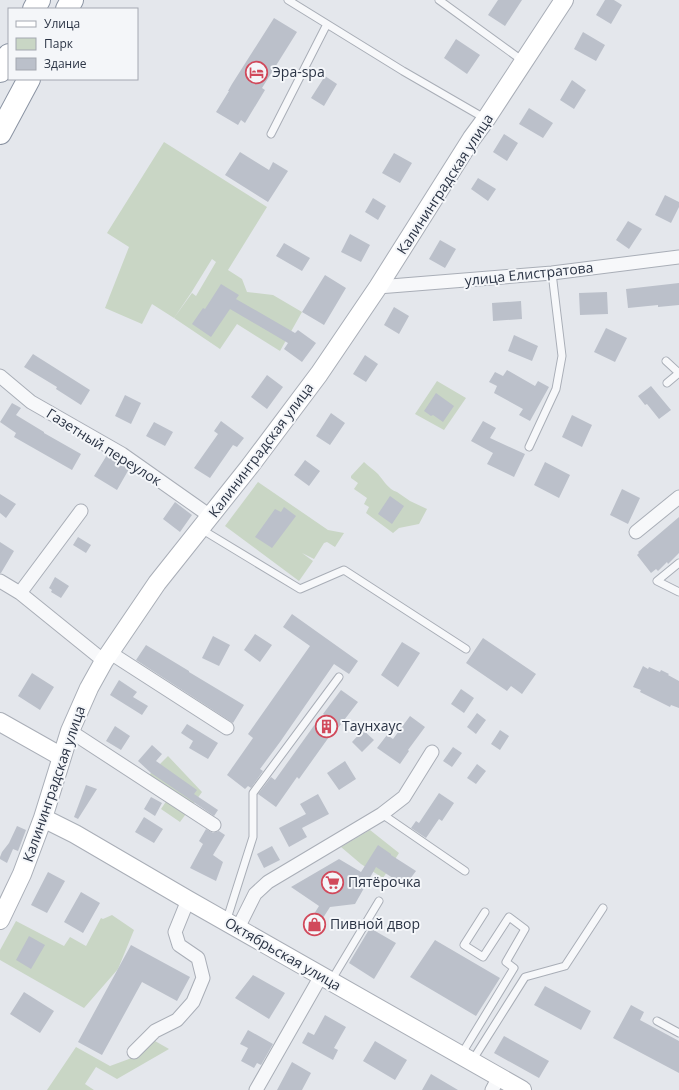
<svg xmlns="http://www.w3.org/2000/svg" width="679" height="1090" font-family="'Open Sans',sans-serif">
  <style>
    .green { fill: #c9d6c5 }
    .building { fill: #bbc0ca }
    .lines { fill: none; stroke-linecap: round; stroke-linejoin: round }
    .lane-casing { stroke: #a9aeb7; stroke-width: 9 }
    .street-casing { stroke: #a9aeb7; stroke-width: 15 }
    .secondary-casing { stroke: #a9aeb7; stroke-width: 20 }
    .highway-casing { stroke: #8b94a3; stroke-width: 24 }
    .lane { stroke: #f7f8fa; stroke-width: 7 }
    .street { stroke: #f7f8fa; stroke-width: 13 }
    .secondary { stroke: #fff; stroke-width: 18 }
    .highway { stroke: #fff; stroke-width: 22 }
    .labels { text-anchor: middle; stroke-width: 4; stroke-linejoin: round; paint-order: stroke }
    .poi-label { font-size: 14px; fill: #2b3445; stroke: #f4f6f9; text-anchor: start }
    .street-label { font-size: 14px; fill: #2b3445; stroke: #f4f6f9 }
  </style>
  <rect width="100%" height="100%" fill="#e4e7ec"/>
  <path class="green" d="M164 142 267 207 228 270 242 279 247 292 273 295 302 312 280 351 237 324 220 349 174 318 192 293 196 296 216 262 212 259 191 293 174 318 152 304 142 324 105 308 129 247 107 233Z
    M437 381 466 398 444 430 415 414Z
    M364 462C368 466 374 470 378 474 384 481 388 489 397 492L410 501 427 509 419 524 399 528 393 533 366 513 369 507 364 504 367 498 354 489 358 483 351 478V476Z
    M258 482 328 530 344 533 335 547 327 542 324 543 314 559 302 553 313 561 299 581 225 526Z
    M168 756 202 792 180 822 161 809 167 800 147 777Z
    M370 830 399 853 383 878 361 864 341 847Z
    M112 915 134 930 118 969 84 1008 0 960V950L16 921 64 946 70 937 86 946 101 918 103 919Z
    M155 1041 169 1049 117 1079 96 1067 85 1084 94 1090H47L76 1047 110 1066 129 1059Z"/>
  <path class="building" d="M498 0H522L505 26 488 15Z
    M605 0H614L622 5 611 24 596 15Z
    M274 18 297 32 262 88 265 90 245 123 241 120 238 125 216 112 229 91H228L232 84Z
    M583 32 605 45 596 61 574 49Z
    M456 39 480 55 467 74 444 58Z
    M325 76 337 84 324 106 311 98Z
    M572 80 586 90 574 109 560 100Z
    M529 108 553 123 543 138 519 124Z
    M504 134 518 143 507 161 493 152Z
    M240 152 269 170 273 162 288 171 268 202 225 175Z
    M394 153 412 163 400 183 382 173Z
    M478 178 496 189 488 201 471 189Z
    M665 195 679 202V207L671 223 655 215Z
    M373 198 386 206 378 220 365 212Z
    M628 221 642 229 629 249 616 240Z
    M350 234 370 245 361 262 341 252Z
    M440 240 456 249 445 268 429 259Z
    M284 243 310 258 302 271 276 256Z
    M325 275 346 288 324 325 302 312Z
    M679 283V305L658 307V305L628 308 626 289Z
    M221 284 239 295 236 299 295 333 298 330 316 343 302 362 284 349 288 343 230 309 211 337 192 324 203 308 205 309Z
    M607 292 608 314 580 315 579 293Z
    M521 301 522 319 493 321 492 303Z
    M394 307 409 316 399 334 384 325Z
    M606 328 627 338 615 362 594 352Z
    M514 335 538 346 532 361 508 351Z
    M33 354 90 390 81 405 56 389 57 387 24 367Z
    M365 355 378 364 366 382 353 374Z
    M507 370 535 386 538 381 549 387 530 421 519 415 523 409 494 393 497 386 489 382 495 372 503 376Z
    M267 375 283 387 267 409 251 397Z
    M651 386 671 410 659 419 647 404 645 405 638 396Z
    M436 393 454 406 443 422 433 415 431 416 424 411Z
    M125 395 141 403 131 424 115 416Z
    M12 403 21 408 16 415 44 432V433L81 454 72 470 14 437 16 433 0 422Z
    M331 413 345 423 330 445 316 436Z
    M572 415 592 425 582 447 562 437Z
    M221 421 244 438 237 447 233 445 210 478 194 468 218 434 214 431Z
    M483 421 496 428 490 438 525 454 514 477 487 464 493 453 471 441Z
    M154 422 173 432 165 446 146 436Z
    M107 455 129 469 117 490 94 476Z
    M305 460 320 471 309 486 294 475Z
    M545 462 570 475 559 498 534 485Z
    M622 489 640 498 628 524 610 515Z
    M0 494 16 504 6 518 0 513Z
    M390 496 404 506 392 524 378 514Z
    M175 502 192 515 180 532 163 519Z
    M284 507 296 516 272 548 255 537 275 509 281 512Z
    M679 517V553L668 564 667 562 658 571 656 569 651 573 637 555 639 553 638 552Z
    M78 537 91 545 86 553 73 545Z
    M0 542 14 551 1 573H0Z
    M55 577 69 586 61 598 51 592 52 590 49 588Z
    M292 614 358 661 349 674 334 664 280 742 260 769 263 771 251 788 248 786 245 789 227 775 253 738 248 734 310 646 283 627Z
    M255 634 272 645 260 662 244 650Z
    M213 636 230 645 219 666 202 658Z
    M483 638 536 674 522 694 511 686 507 691 466 663Z
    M402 642 420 653 398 687 381 675Z
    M146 645 189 671V672L244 705 233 723 136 660Z
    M643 666 648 669 649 667 660 672 661 670 669 674 668 675 679 681V708L671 705 670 707 640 692 641 690 633 687Z
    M32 673 54 687 40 710 18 696Z
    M119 680 137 692 133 697 148 706 142 715 110 695Z
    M461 689 474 698 464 713 451 704Z
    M341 690 358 702 338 728 323 714Z
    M477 713 486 720 476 734 467 727Z
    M410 716 425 727 408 750 409 751 400 764 377 748 387 735 393 739Z
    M318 720 329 737 299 779 297 777 276 807 258 794 271 777 275 780Z
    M187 724 218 743 208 759 189 748 193 741 181 733Z
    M115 726 130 736 121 750 106 741Z
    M363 730 374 740 362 752 352 742Z
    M500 730 509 736 500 750 491 744Z
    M152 745 162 754 156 761 197 790 194 794 218 810 214 816 151 773 138 761Z
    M453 747 462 753 452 767 443 761Z
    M345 761 356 779 339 790 327 773Z
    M477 764 486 771 476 784 467 778Z
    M86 785 97 789 78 819 74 817Z
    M439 793 454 803 442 821 439 819 426 838 411 828 416 821 419 823Z
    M318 794 329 814 302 828 307 837 289 847 279 828 306 814 300 804Z
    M151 797 162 803 155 816 144 809Z
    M144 817 163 829 154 843 135 832Z
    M17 826 26 830 18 851 13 849 7 863 0 859V857L2 852 9 843Z
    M206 829 213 833 219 831 225 835 213 855 223 862 216 881 190 868 203 844 199 841Z
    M378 845 391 854V855L416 871 410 879 407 877 402 884 376 867 355 904 330 907 312 935 304 930 319 906 291 887 339 859 361 872Z
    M272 846 280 860 264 868 257 854Z
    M48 872 65 881 47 913 31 905Z
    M81 892 100 903 83 933 64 922Z
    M370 928 396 943 374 979 349 963Z
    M29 936 45 945 31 969 16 960Z
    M435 940 500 978 476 1016 410 977Z
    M131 945 190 977 177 1001 142 982 102 1055 78 1042Z
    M253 975 285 993 269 1019 235 998Z
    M545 986 591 1011 581 1030 534 1005Z
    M24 992 54 1011 40 1033 10 1014Z
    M631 1005 644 1012 640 1020 679 1041V1073L613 1038Z
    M325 1015 346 1027 334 1048 338 1050 333 1060 302 1043 308 1032 314 1035Z
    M248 1030 273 1044 261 1065 257 1063 254 1068 241 1061 248 1048 240 1044Z
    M504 1036 549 1061 539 1078 494 1053Z
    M375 1041 407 1060 395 1080 363 1061Z
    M292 1062 311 1073 302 1090H277Z
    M431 1074 458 1090H422Z"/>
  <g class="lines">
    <defs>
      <path id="lane" d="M288 0 403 71 486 119
        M439 0 523 61
        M271 134 327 24
        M666 361 679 373
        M667 383 679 373
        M529 447 556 389 562 356 552 273
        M201 529 300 589 344 570 466 649
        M679 563 657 581 679 592
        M382 814 465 871
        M226 922 253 837V793L339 677
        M331 981 379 901
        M657 1021 679 1033
        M461 1055 514 968 506 962 525 929 509 917 483 957 464 945 485 912
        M472 1061 525 977 565 966 603 908"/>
      <path id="street" d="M378 287 552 273 679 257
        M0 376 31 402 122 454 210 516
        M636 532 679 497
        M0 581 20 593 104 661
        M20 593 81 511
        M109 652 227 728
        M70 731 214 825
        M238 928 255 894 268 882 382 814 404 797 432 752
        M134 1052 155 1031 177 1020 193 1002 203 978 198 958 179 945 175 932 188 900
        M256 1090 321 976
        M492 1090 499 1077"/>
      <path id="secondary" d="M0 722 62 757
        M43 818 75 834 188 900 522 1090
        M0 920 22 874 43 818 70 731 89 688 104 661 157 583 250 466 319 374 378 287 472 138 486 119 564 0"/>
      <path id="highway" d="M34 9 39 0
        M67 9 72 0
        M0 71 9 55
        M0 133 29 79"/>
    </defs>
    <use href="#lane" class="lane-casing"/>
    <use href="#street" class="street-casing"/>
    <use href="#secondary" class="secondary-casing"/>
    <use href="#highway" class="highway-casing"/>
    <use href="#lane" class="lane"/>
    <use href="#street" class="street"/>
    <use href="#secondary" class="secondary"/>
    <use href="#highway" class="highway"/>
  </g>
  <defs>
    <symbol id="hotel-ring" viewBox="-11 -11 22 22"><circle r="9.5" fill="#f4f6f9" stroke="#d1495b" stroke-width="1.5"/><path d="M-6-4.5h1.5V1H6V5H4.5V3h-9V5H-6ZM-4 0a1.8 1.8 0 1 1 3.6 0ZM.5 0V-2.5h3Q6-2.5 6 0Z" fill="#d1495b"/></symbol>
    <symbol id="building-ring" viewBox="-11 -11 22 22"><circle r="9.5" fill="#f4f6f9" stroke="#d1495b" stroke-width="1.5"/><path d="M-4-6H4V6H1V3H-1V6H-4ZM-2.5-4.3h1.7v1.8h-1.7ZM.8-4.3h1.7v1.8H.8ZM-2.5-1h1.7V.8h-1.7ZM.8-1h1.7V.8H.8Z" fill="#d1495b"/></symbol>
    <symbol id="supermarket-ring" viewBox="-11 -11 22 22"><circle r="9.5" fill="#f4f6f9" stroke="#d1495b" stroke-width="1.5"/><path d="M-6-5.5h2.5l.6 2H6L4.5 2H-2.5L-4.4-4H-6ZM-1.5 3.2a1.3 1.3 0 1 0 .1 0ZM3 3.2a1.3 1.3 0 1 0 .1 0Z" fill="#d1495b"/></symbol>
    <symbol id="shop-ring" viewBox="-11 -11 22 22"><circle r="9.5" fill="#f4f6f9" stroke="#d1495b" stroke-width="1.5"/><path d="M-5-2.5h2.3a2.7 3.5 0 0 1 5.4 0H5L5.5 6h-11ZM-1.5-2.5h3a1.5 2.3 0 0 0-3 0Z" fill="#d1495b"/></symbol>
  </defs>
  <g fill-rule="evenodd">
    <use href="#hotel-ring" x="244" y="60" width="25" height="25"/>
    <use href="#building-ring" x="314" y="714" width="25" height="25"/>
    <use href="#supermarket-ring" x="320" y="870" width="25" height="25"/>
    <use href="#shop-ring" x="302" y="912" width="25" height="25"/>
  </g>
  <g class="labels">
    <g class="poi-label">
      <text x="272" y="77">Эра-spa</text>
      <text x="342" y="731">Таунхаус</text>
      <text x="348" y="887">Пятёрочка</text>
      <text x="330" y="929">Пивной двор</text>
    </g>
    <g class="street-label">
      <text transform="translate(445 184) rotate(-57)" y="5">Калининградская улица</text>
      <text transform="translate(529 274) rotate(-6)" y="5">улица Елистратова</text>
      <text transform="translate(104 447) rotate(32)" y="5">Газетный переулок</text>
      <text transform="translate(261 450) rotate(-53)" y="5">Калининградская улица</text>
      <text transform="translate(54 784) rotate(-71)" y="5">Калининградская улица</text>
      <text transform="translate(283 954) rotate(30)" y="5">Октябрьская улица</text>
    </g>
  </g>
  <rect x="8" y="8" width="130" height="72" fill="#f4f6f9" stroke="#a4a8b1"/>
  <rect x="16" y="21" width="20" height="6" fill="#ffffff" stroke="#a4a8b1"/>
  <text x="44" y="28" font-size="12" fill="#2b3445">Улица</text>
  <rect x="16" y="38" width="20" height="12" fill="#c9d6c5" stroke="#a4a8b1"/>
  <text x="44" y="48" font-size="12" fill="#2b3445">Парк</text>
  <rect x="16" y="58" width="20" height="12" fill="#bbc0ca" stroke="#a4a8b1"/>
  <text x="44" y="68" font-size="12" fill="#2b3445">Здание</text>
</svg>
